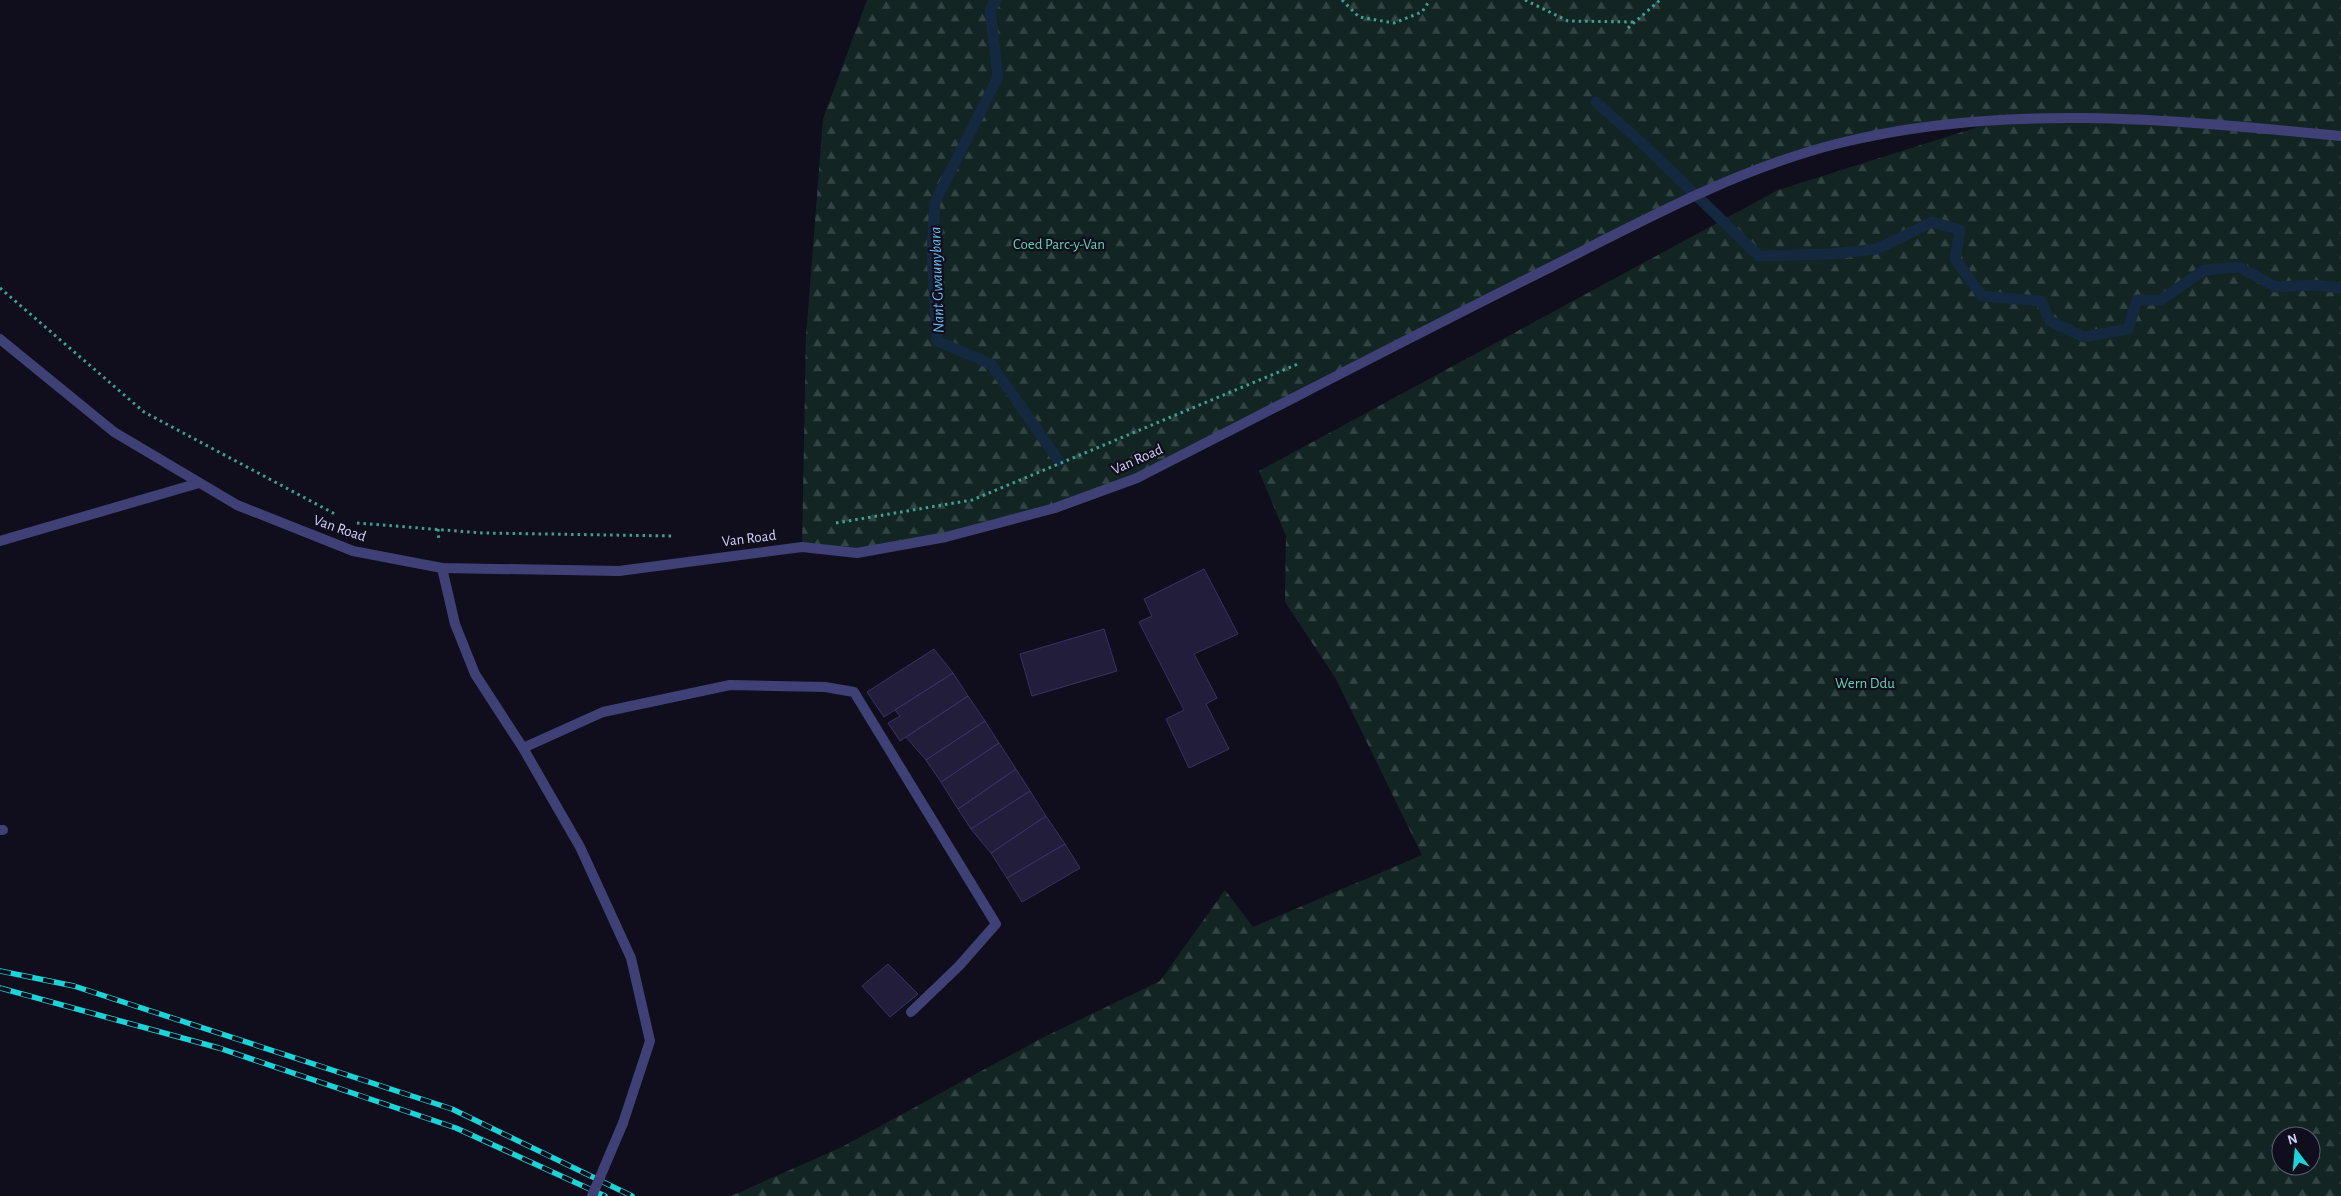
<svg xmlns="http://www.w3.org/2000/svg" width="2341" height="1196" font-family="'Alegreya Sans',sans-serif">
  <style>
    .forest { fill: url(#forest-firs); fill-rule: evenodd }
    .lines { fill: none; stroke-linecap: round; stroke-linejoin: round }
    .stream { stroke: #142840; stroke-width: 11 }
    .building { fill: #211d3b; stroke: #383264 }
    .path { stroke: #3ca193; stroke-width: 3; stroke-dasharray: 2.5 4; stroke-linecap: butt }
    .service { stroke: #3f4176; stroke-width: 10 }
    .minor { stroke: #3f4176; stroke-width: 10 }
    .tertiary { stroke: #3f4176; stroke-width: 10 }
    .rail-casing { stroke: #1cd3d8; stroke-width: 5.5 }
    .rail { stroke: #100e1c; stroke-width: 4; stroke-dasharray: 11; stroke-linecap: butt }
    .minor-bridge { stroke: #3f4176; stroke-width: 10 }
    .labels { text-anchor: middle; stroke-width: 4.5; stroke-linejoin: round; paint-order: stroke }
    .park-label { font-size: 15px; fill: #66cfad; stroke: #100e1c }
    .street-label { font-size: 15px; fill: #d1d0f9; stroke: #100e1c }
    .water-label { font-size: 16px; font-style: italic; fill: #6bb9ec; stroke: #100e1c }
  </style>
  <defs>
    <pattern id="forest-firs" width="22" height="20" patternUnits="userSpaceOnUse" patternTransform="scale(1.25)"><rect width="22" height="20" fill="#122523"/><path d="M5 1l3.5 6h-7zM16 11l3.5 6h-7z" fill="#344"/></pattern>
  </defs>
  <rect width="100%" height="100%" fill="#100e1c"/>
  <path class="forest" d="M867 0H2341V1196H731L842 1147 1042 1038 1160 981 1225 890 1253 927 1422 855 1336 679 1285 602 1286 536 1259 471 1778 190 1997 121 1840 143 1668 208 1137 478 1055 508 857 553 802 547 806 336 823 119ZM2281 1136H2311V1166H2281Z"/>
  <g class="lines">
    <path class="stream" d="M996 0 990 10 998 77 935 202 932 252 937 341 991 364 1059 461
      M1596 102 1646 147 1759 256 1831 254 1877 249 1932 222 1960 230 1955 259 1982 296 2041 301 2050 321 2084 337 2128 329 2137 300H2161L2204 270 2239 267 2276 287 2313 285 2341 288"/>
  </g>
  <path class="building" d="M1204 569 1238 634 1194 654 1217 698 1206 704 1229 749 1189 768 1166 719 1184 710 1139 622 1152 616 1144 599Z
    M1104 629 1117 671 1032 696 1020 654Z
    M934 649 953 673 884 717 867 692Z
    M953 673 968 696 900 741 888 723 900 716 895 710Z
    M968 696 985 721 926 760 906 737Z
    M985 721 999 743 941 782 926 760Z
    M999 743 1016 769 958 809 941 782Z
    M1016 769 1030 791 971 829 958 809Z
    M1030 791 1046 816 991 853 971 829Z
    M1046 816 1065 844 1007 878 991 853Z
    M1065 844 1080 868 1022 902 1007 878Z
    M888 964 918 994 890 1017 862 986Z"/>
  <g class="lines">
    <path class="path" d="M1342 0 1359 17 1394 23 1422 12 1430 0
      M1525 0 1568 21 1635 22
      M1628 28 1660 0
      M0 288 144 412 335 514
      M357 523 482 533 675 536
      M836 523 972 500 1298 364
      M438 529 439 542"/>
    <path class="service" d="M0 541 199 483
      M0 830H3"/>
    <path class="minor" d="M442 568 455 624 475 674 523 748 580 847 631 958 650 1041 623 1123
      M523 748 603 712 730 685 825 687 854 692 996 924 959 966 911 1012"/>
    <path class="tertiary" d="M0 339 114 432 237 505 353 551 442 568 619 571 802 547 857 553 946 537 1055 508 1137 478C1275 408 1412 336 1551 267 1644 220 1739 168 1840 143 2004 102 2176 120 2341 136"/>
    <defs>
      <path id="rail" d="M0 971 74 986 452 1109 632 1196
        M0 988 219 1048 456 1128 605 1196"/>
    </defs>
    <use href="#rail" class="rail-casing"/>
    <use href="#rail" class="rail"/>
    <path class="minor-bridge" d="M592 1196 623 1123"/>
  </g>
  <g class="labels">
    <g class="park-label">
      <text x="1059" y="249">Coed Parc-y-Van</text>
      <text x="1865" y="688">Wern Ddu</text>
    </g>
    <g class="street-label">
      <text transform="translate(1137 459) rotate(-24)" y="5">Van Road</text>
      <text transform="translate(340 528) rotate(19)" y="5">Van Road</text>
      <text transform="translate(749 538) rotate(-7)" y="5">Van Road</text>
    </g>
    <g class="water-label">
      <text transform="translate(936 280) rotate(-92)" y="6">Nant Gwaunybara</text>
    </g>
  </g>
  <g transform="translate(2296 1151) rotate(344)"><circle r="24" fill="#100e1c" stroke="#5d5c74"/>
  <path d="M0-4L9 19L0 12L-9 19Z" fill="#1cd3d8"/>
  <text y="-8" font-size="14" font-weight="bold" text-anchor="middle" fill="#d1d0f9">N</text>
  </g>
</svg>
